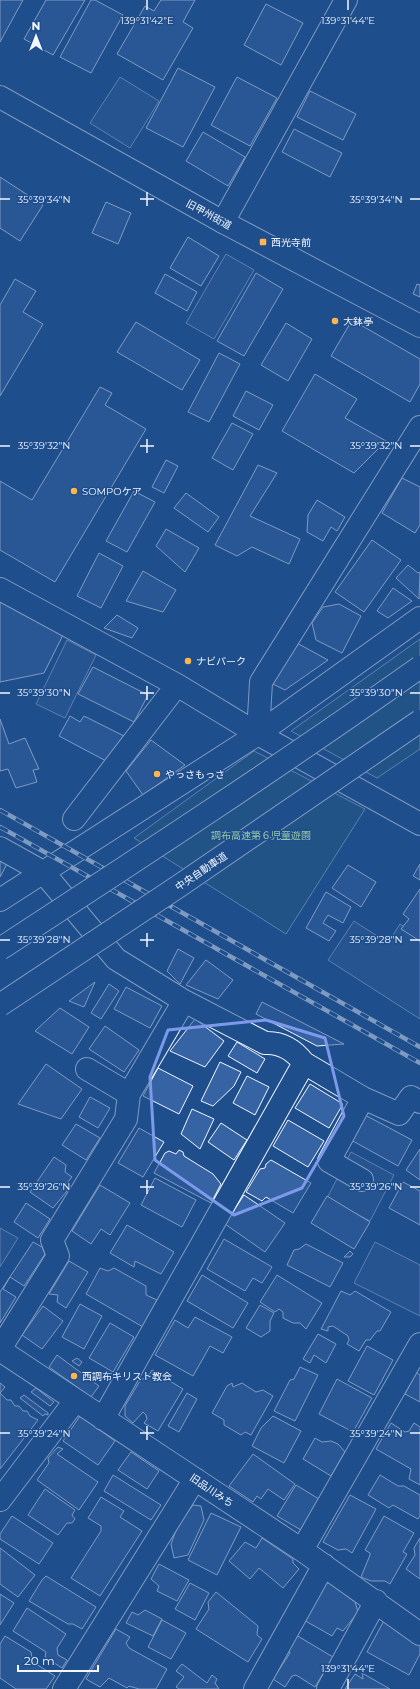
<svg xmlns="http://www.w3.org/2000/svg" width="420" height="1689" font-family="Montserrat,'Noto Sans JP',sans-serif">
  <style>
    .green { fill: #245a82; stroke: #a8bbd7 }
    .parking { fill: #305b95; stroke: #a8bbd7 }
    .building { fill: #3563a3; stroke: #f2f6ff }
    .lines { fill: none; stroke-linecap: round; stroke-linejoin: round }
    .minor-casing { stroke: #f2f6ff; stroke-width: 24 }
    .major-casing { stroke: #f2f6ff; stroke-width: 24 }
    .minor { stroke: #1f4e8c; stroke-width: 22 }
    .major { stroke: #1f4e8c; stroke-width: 22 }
    .rail-casing { stroke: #f2f6ff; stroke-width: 4.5 }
    .rail { stroke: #1f4e8c; stroke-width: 3; stroke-dasharray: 9; stroke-linecap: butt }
    .highway-bridge-casing { stroke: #f2f6ff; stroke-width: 24; stroke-linecap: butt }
    .highway-bridge { stroke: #1f4e8c; stroke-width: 22 }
    .marked { fill: none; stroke: #7d9aea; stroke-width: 3; stroke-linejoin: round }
    .ticks { fill: none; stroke: #f2f6ff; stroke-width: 1.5 }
    .poi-dot { fill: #ffb74d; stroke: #1f4e8c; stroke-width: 1.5 }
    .labels { text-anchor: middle; stroke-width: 3; stroke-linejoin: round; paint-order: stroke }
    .street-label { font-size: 10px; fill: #f2f6ff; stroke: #1f4e8c }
    .poi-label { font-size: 10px; fill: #f2f6ff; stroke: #1f4e8c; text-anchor: start }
    .park-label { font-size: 10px; fill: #97c8a6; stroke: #1f4e8c }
    .ticks-label { font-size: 10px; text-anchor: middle; fill: #f2f6ff; stroke: #1f4e8c; stroke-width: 3; stroke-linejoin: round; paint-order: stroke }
  </style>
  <rect width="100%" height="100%" fill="#1f4e8c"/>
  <path class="green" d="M420 639V749L377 778 291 731Z
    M254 751 365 809 286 934 134 838Z"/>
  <path class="parking" d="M120 77 159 101 130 148 90 123Z
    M226 254 254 270 214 339 186 323Z
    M67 640 96 655 65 718 36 704Z
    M354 921 388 943 400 924 420 937V1019L328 960Z
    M351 1152 394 1175 370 1221 327 1198Z
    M0 1228 18 1238 0 1267Z
    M375 1242 420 1265V1316L354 1283Z"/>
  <path class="building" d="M0 0H23L0 42Z
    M46 0H85L53 55 24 39Z
    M91 0H95L123 15 91 73 60 57Z
    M161 0H195L183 22 193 28 163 80 117 54 145 6 154 11Z
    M266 4 303 23 281 65 244 45Z
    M178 68 215 87 183 147 146 128Z
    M237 77 277 98 250 146 211 125Z
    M310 91 356 114 343 140 297 117Z
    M294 129 342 153 330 177 282 152Z
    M203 132 245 157 228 186 186 161Z
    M0 177 43 205 20 241 0 228Z
    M106 202 131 213 118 244 92 233Z
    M188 237 219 256 201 286 170 268Z
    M256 273 283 289 244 356 217 341Z
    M165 274 197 292 187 311 155 293Z
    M15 279 36 291 23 312 43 324 0 396V305Z
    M417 284 420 285V297L413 294Z
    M352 320 420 359V384L410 402 331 356Z
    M136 322 200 360 182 390 117 352Z
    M286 323 312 339 288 381 261 365Z
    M219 353 240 364 209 422 188 412Z
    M315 374 357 399 345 418 386 441 354 473 282 431Z
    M100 387 112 393 105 405 146 429 55 582 0 550V481L32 500Z
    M246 391 273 405 259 430 233 416Z
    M232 423 253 434 233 470 212 458Z
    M166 460 178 466 164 493 152 487Z
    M258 465 277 473 250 516 300 539 289 564 252 547 237 556 215 545Z
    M402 478 420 487V525L415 533 382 513Z
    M134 491 155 502 127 552 106 541Z
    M186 493 219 517 208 532 174 508Z
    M317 500 345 517 337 531 331 527 323 541 307 532 308 515Z
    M166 529 199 548 185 572 156 546Z
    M372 540 401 560 364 612 335 592Z
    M99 553 123 566 101 608 77 596Z
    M408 565 418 573 420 572 419 599 396 578Z
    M143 571 176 590 163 612 126 601Z
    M393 588 412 601 388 618 377 611Z
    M0 601 63 635 44 673 0 682Z
    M339 604 361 616 342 653 316 640 312 623 323 607Z
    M117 615 138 628 132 638 104 628Z
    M295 642 328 660 285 690 273 684Z
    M93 667 148 695 134 722 78 694Z
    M70 716 80 722 84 716 124 736 110 763 59 736Z
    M0 719 9 744 25 738 39 769 33 770 37 782 16 788 8 769 0 771Z
    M151 740 185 765 143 795 126 771Z
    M0 860 7 864 0 877Z
    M420 864V880L413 876Z
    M348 865 376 882 361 907 332 888Z
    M420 889V941L401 929 409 919 403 914Z
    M326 892 351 907 343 923 328 915 323 923 336 931 329 941 306 928Z
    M178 949 194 958 180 984 167 971Z
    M206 960 233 980 218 999 186 985Z
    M95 982 84 1007 69 1001Z
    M109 984 119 991 101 1019 91 1013Z
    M126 987 162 1006 150 1028 114 1009Z
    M262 1002 344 1044 317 1046 256 1014Z
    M60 1008 89 1027 72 1054 35 1031Z
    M195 1019 224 1041 205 1067 170 1051Z
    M105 1026 139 1050 124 1072 89 1049Z
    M237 1042 265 1059 257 1073 228 1056Z
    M220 1062 241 1072 234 1086 213 1106 201 1101Z
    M46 1064 82 1089 61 1119 18 1104Z
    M158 1068 193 1086 179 1114 143 1096Z
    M247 1076 269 1087 255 1115 233 1103Z
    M310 1084 343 1104 329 1128 295 1108Z
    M90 1097 110 1108 98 1128 79 1117Z
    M192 1109 214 1119 200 1149 181 1134Z
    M365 1115 412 1140 398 1166 351 1140Z
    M288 1120 324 1141 308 1167 273 1146Z
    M221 1123 247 1140 234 1160 208 1142Z
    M76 1124 100 1138 86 1160 62 1145Z
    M139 1128 164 1142 143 1177 118 1163Z
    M420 1149V1180L406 1170Z
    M179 1150 183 1152 184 1156 213 1174 221 1184 211 1203 154 1173 165 1153 169 1151 176 1154Z
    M54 1157 66 1165 65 1172 72 1177 67 1183V1191L53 1208 30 1192Z
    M271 1160 311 1183 293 1213 266 1197 262 1201 246 1192 260 1169 265 1168 266 1164Z
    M155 1178 196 1200 182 1227 141 1205Z
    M403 1182 420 1191V1225L389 1208Z
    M100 1185 130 1203 110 1235 101 1229 91 1244 72 1231Z
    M244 1195 285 1223 265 1252 225 1224Z
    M327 1196 370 1222 354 1249 311 1223Z
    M26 1203 50 1219 38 1238 14 1222Z
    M127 1225 174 1252 161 1274 135 1261 134 1267 110 1253Z
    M224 1239 272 1267 262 1283 253 1278 245 1291 207 1269Z
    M33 1242 42 1247 45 1254 24 1286 10 1277 3 1289 16 1297 0 1323V1292Z
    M306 1244 343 1263 330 1287 287 1265 294 1250 299 1249Z
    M350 1251 353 1254 350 1257H344Z
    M69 1261 88 1272 66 1308 57 1302 58 1295 49 1294Z
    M100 1268 108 1271 114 1268 146 1286V1295L157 1300 143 1327 86 1294Z
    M202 1275 248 1303 233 1328 187 1301Z
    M277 1275 322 1303 306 1329 300 1323H293L283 1318V1312L279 1309 275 1312 260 1302Z
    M341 1291 350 1295 355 1291 391 1312 380 1331H377L370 1340H366L359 1351 347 1344 349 1340 348 1336 333 1326 328 1327V1331L321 1329Z
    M80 1304 102 1316 84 1349 62 1337Z
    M260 1305 274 1313 270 1321V1331L261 1337 246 1328Z
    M43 1306 63 1321 42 1349 22 1335Z
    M195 1317 232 1337 223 1353 210 1346 193 1376 155 1355 175 1320 188 1328Z
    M110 1323 134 1337 113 1372 89 1358Z
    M318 1334 336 1344 326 1363 314 1355 310 1363 303 1359Z
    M367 1346 393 1360 374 1395 348 1381Z
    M57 1355 99 1386 91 1397 49 1367Z
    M77 1358 82 1362 79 1366 72 1361Z
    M300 1367 318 1375 295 1421 274 1411 290 1380 294 1379Z
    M152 1370 183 1389 158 1431 144 1423 147 1419 146 1415 143 1412 133 1423 125 1416V1406L141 1379H147Z
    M416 1372 420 1375V1402L405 1394Z
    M337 1379 372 1398 353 1432 319 1414Z
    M0 1383 5 1387 0 1393 7 1400H11L15 1406H19L23 1411H27L30 1416 38 1420 0 1469Z
    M232 1383 233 1387 242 1383 256 1392 263 1390 273 1396 251 1435 245 1432 241 1435 224 1425V1420L212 1413 227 1386Z
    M36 1388 54 1402 50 1406 31 1392Z
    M187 1393 197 1399 179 1432 168 1426Z
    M24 1395 48 1413V1415L45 1414 43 1416 20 1398Z
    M80 1416 115 1441 98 1465 63 1441Z
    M273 1416 301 1431 284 1463 252 1446 261 1428Z
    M391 1423 405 1432 409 1431 414 1423 420 1427V1485L409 1479 411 1469 376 1449Z
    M315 1438 322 1442 331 1441 338 1444 345 1452 331 1476 303 1459Z
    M58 1447 63 1449 57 1454 98 1482 79 1510 37 1480 49 1463 48 1458Z
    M131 1452 159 1471 147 1489 118 1470Z
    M253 1454 295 1484 284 1500 268 1489 261 1499 257 1496 253 1502 229 1486Z
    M113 1475 161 1505 151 1520 104 1491Z
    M380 1475 398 1486H404L420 1495V1516L418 1519 393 1505 389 1508 368 1495Z
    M296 1485 319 1499 301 1530 277 1516Z
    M45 1489 75 1510 72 1515 75 1519 72 1523H67L58 1535 28 1515Z
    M350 1495 376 1509 352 1553 346 1549 338 1550 323 1542Z
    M101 1497 124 1511 120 1517 142 1531 100 1596 71 1578 101 1531V1526L88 1518Z
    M193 1505 201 1506 204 1520 188 1555 174 1558 171 1544 178 1525Z
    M211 1513 241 1527 217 1575 188 1560Z
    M12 1516 53 1543 39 1564 0 1539V1534Z
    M384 1516 414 1533 403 1552 407 1554 390 1584 385 1581H371L361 1577 370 1555V1553L365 1550Z
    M262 1538 293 1559V1563L299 1569 283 1588 259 1568 250 1579 229 1561 245 1542 256 1548Z
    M420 1538V1579L406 1569 415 1555 414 1548Z
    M0 1548 35 1575 18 1597 0 1584Z
    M159 1564 189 1580 177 1601 157 1591 159 1586 151 1579Z
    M46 1576 96 1607 82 1629 73 1624H68L29 1601 42 1580Z
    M190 1583 209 1593 195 1620 175 1609Z
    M324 1583H329L355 1602 358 1612 343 1631 337 1628 332 1636 302 1619Z
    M216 1592 258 1626 257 1635 262 1639 248 1662 196 1629 209 1609 208 1602Z
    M0 1594 14 1603 0 1625Z
    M27 1608 66 1634 57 1648 58 1655 67 1660 62 1668 45 1657 46 1652 13 1631Z
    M145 1610 162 1619 153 1636 126 1623 132 1612 138 1615Z
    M387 1615 397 1632 420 1644V1654L409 1675 367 1652Z
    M162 1620 186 1633 171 1659 148 1647Z
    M116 1629 130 1637 126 1643 129 1648 167 1669 156 1689H139L129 1686 127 1688 109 1678 100 1687 86 1679Z
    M296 1635 333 1657 315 1687 296 1675 292 1676 285 1687 273 1679 290 1653 288 1649Z
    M5 1636 31 1652 33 1662 55 1676 46 1689H16L0 1678V1644Z
    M182 1664 207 1683 212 1675 217 1679 215 1683 219 1689H179L176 1687 184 1677 176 1671Z
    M362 1673 390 1689H345L355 1674 363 1679Z"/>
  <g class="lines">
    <defs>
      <path id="minor" d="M223 222 346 0
        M0 589 177 685 258 734 420 824
        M258 734 261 682 420 427
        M74 819 177 685
        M0 848 43 872 116 959 184 1001 265 1043C281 1042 294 1050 304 1063
        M0 900 258 734 420 618
        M87 1069 129 1094
        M362 1180 329 1161 363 1098
        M0 1349 58 1256 52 1240 126 1119 129 1094 184 1001
        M0 1350 302 1550 420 1634
        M103 1419 304 1063 363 1098 399 1114 411 1097 420 1102
        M0 1500 75 1401
        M302 1550 420 1344
        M64 1689 195 1479
        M255 1689 324 1565
        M328 1689 376 1601"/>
      <path id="major" d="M0 97 223 222 420 326"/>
    </defs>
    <use href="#minor" class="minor-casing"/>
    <use href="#major" class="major-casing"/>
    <use href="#minor" class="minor"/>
    <use href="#major" class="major"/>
    <defs>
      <path id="rail" d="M0 810 420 1047
        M0 827 420 1063"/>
    </defs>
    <use href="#rail" class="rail-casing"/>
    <use href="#rail" class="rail"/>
    <defs>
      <path id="highway-bridge" d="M0 949C141 857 282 765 420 667
        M0 1005 179 886 420 721"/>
    </defs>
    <use href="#highway-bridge" class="highway-bridge-casing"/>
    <use href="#highway-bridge" class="highway-bridge"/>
  </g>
  <path d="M0 0H420V1689H0ZM266 1020 325 1038 344 1116 302 1188 234 1215 155 1160 150 1077 168 1030Z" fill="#1f4e8c" fill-opacity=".55" fill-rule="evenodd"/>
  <path class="marked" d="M266 1020 325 1038 344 1116 302 1188 234 1215 155 1160 150 1077 168 1030Z"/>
  <path class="ticks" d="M147 0V10M348 0V10M147 192V206M0 199H10M140 199H154M410 199H420M147 439V453M0 446H10M140 446H154M410 446H420M147 686V700M0 693H10M140 693H154M410 693H420M147 933V947M0 940H10M140 940H154M410 940H420M147 1180V1194M0 1187H10M140 1187H154M410 1187H420M147 1426V1440M0 1433H10M140 1433H154M410 1433H420M348 1679V1689"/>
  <g class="poi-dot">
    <rect x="259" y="238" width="8" height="8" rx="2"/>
    <circle cx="335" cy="321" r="4"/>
    <circle cx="74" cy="491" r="4"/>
    <circle cx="188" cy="661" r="4"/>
    <circle cx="157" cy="774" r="4"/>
    <circle cx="74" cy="1376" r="4"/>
  </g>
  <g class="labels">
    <g class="street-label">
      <text transform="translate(209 214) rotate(29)" y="4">旧甲州街道</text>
      <text transform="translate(201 871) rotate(-34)" y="4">中央自動車道</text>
      <text transform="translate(212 1490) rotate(34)" y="4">旧品川みち</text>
    </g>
    <g class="poi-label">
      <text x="271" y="246">西光寺前</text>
      <text x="343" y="325">大鉢亭</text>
      <text x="82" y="495">SOMPOケア</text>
      <text x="196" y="665">ナビパーク</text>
      <text x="165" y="778">やっさもっさ</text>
      <text x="82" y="1380">西調布キリスト教会</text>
    </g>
    <g class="park-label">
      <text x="261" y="839">調布高速第６児童遊園</text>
    </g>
  </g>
  <g class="ticks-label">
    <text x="147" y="24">139°31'42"E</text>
    <text x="348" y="24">139°31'44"E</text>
    <text x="44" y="203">35°39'34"N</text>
    <text x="376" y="203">35°39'34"N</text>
    <text x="44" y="449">35°39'32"N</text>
    <text x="376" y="449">35°39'32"N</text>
    <text x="44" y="696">35°39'30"N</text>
    <text x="376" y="696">35°39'30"N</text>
    <text x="44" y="943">35°39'28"N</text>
    <text x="376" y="943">35°39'28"N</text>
    <text x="44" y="1190">35°39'26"N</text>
    <text x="376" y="1190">35°39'26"N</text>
    <text x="44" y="1437">35°39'24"N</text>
    <text x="376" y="1437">35°39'24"N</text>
    <text x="348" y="1672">139°31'44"E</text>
  </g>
  <g transform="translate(36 36)" stroke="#1f4e8c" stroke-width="3" paint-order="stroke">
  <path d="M0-3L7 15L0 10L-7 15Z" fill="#f2f6ff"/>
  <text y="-6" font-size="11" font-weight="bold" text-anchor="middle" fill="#f2f6ff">N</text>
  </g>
  <path d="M18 1665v6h80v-6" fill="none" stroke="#f2f6ff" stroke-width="2"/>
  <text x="24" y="1665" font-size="12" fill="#f2f6ff" stroke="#1f4e8c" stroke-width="3" paint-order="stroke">20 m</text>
</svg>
